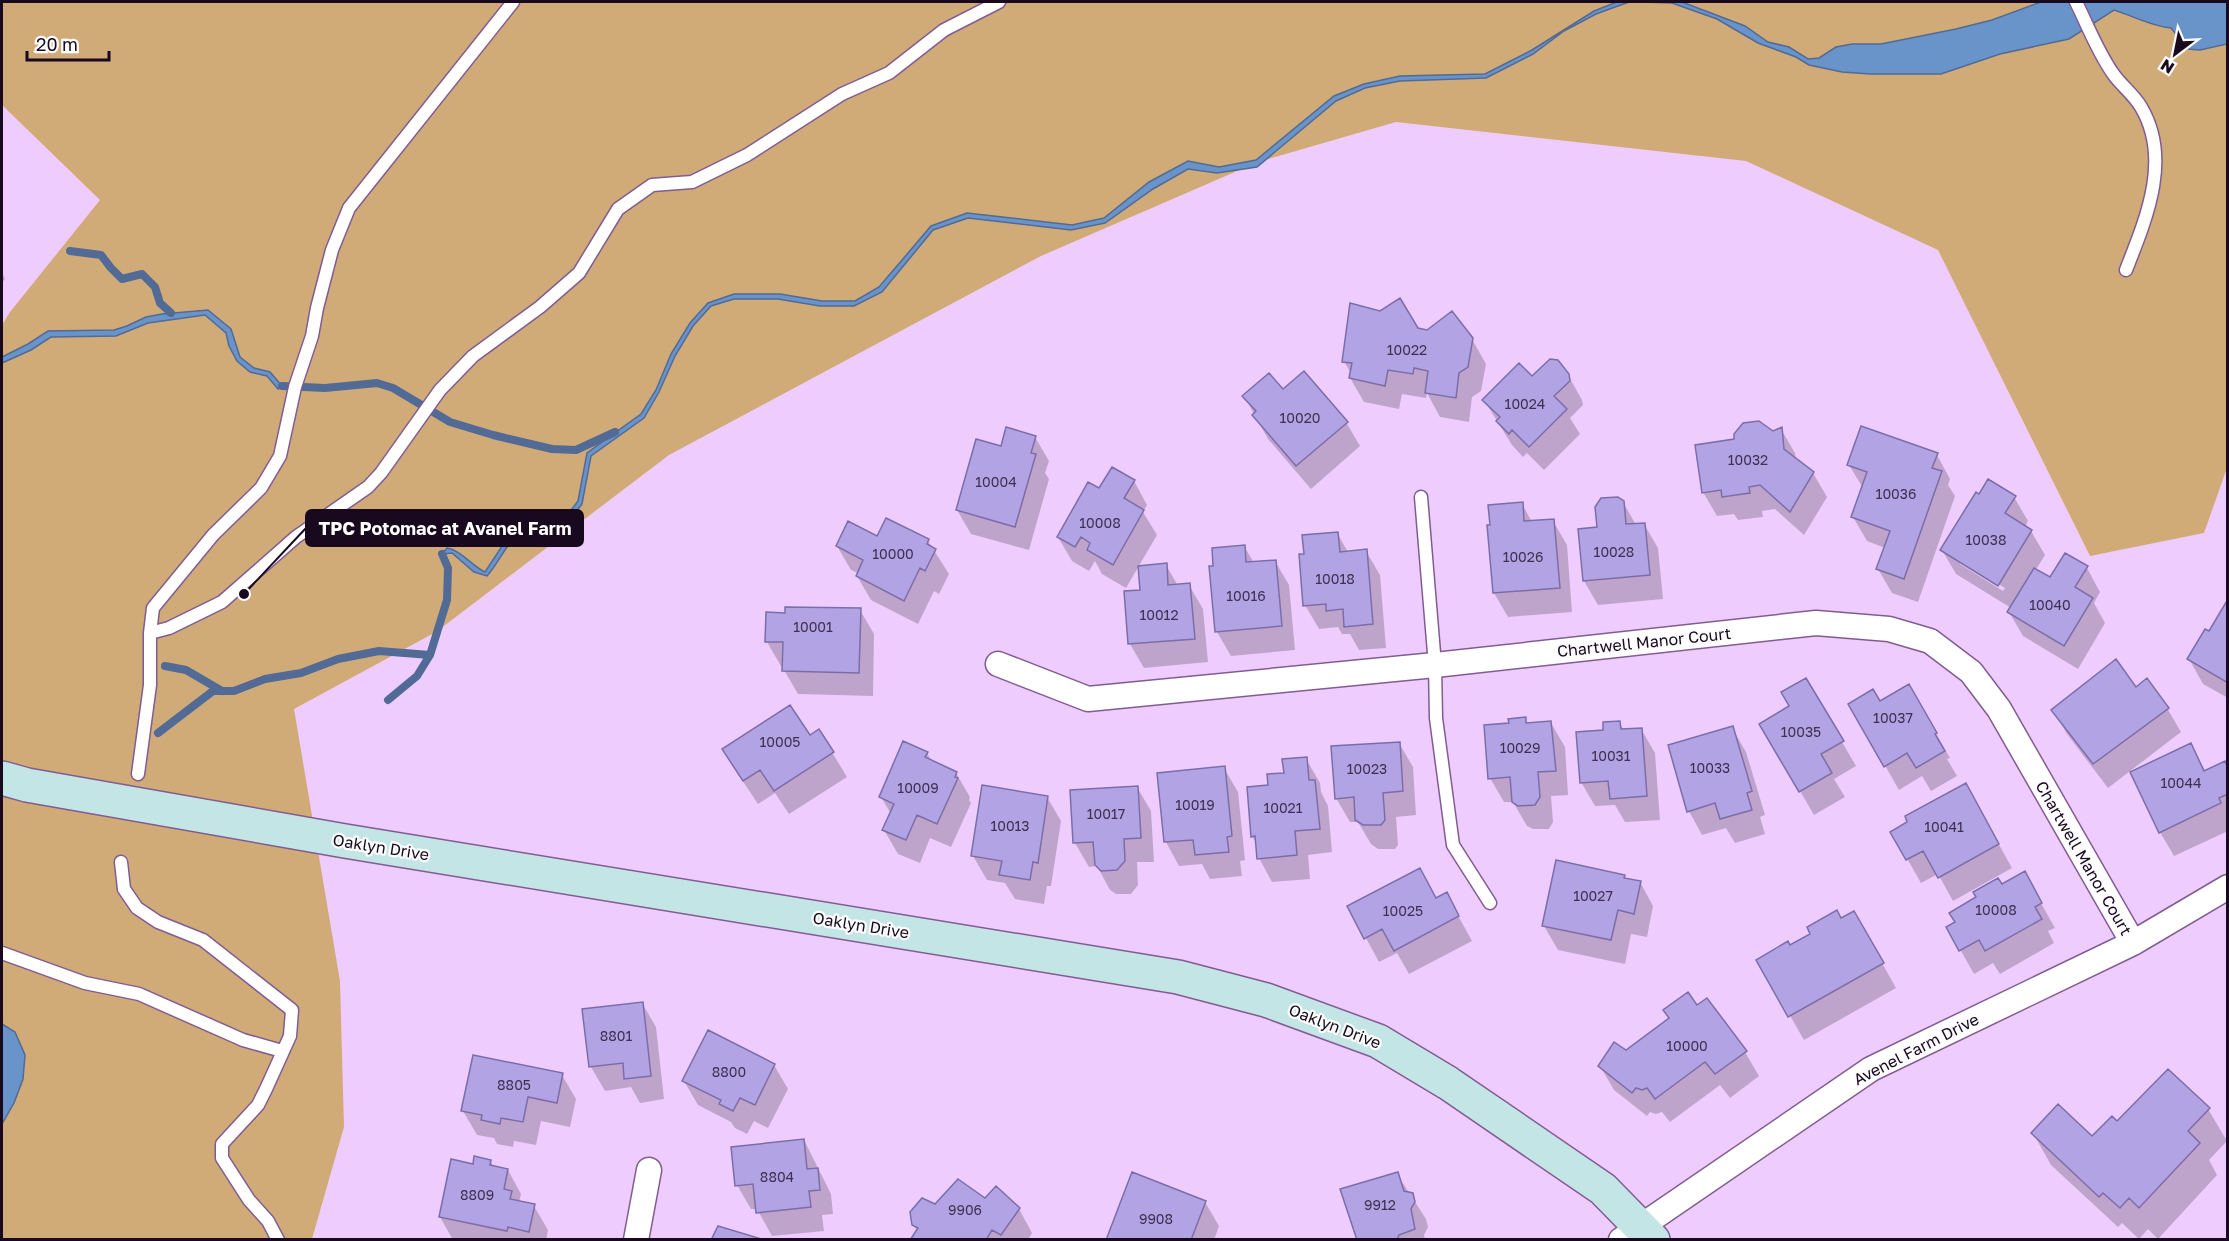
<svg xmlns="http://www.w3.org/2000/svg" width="2229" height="1241" font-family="'Golos Text',sans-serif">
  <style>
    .green { fill: #d1ab77 }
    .water { fill: #6994ca; stroke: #516a96; stroke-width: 1.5 }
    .shadow { fill: #0003; fill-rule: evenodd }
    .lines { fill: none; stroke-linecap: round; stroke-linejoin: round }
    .stream { stroke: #516a96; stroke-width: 8 }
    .building { fill: #b2a4e4; stroke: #7c6da9; stroke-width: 1.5 }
    .lane-casing { stroke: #815c92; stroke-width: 15 }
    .street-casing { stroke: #815c92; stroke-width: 27 }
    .secondary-casing { stroke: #815c92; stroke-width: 36 }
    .lane { stroke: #fff; stroke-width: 12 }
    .street { stroke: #fff; stroke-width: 24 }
    .secondary { stroke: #c4e5e5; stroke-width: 33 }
    .labels { text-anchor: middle; stroke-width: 4.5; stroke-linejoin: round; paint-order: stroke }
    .number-label { font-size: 14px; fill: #3e3050 }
    .street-label { font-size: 16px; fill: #18091e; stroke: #fcfcfc }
    .leader { fill: none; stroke: #18091e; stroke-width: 2 }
    .callout-dot { fill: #18091e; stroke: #fcfcfc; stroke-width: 2 }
    .callout { fill: #18091e; stroke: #18091e; stroke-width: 2 }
    .callout-label { font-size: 18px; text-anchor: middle; font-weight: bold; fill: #fff }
  </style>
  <rect width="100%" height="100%" fill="#eecdfe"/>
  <path class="green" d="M2 2H2227V468L2204 533 2090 556 1938 250 1746 161 1396 122 1258 162 1041 256 669 455 436 632 294 709 340 981 344 1127 312 1239 2 1240V325L10 312 100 200 2 105Z"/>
  <path class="water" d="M1617 2H1629L1596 14 1564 31 1533 54 1486 78 1400 81 1365 88 1336 101 1257 167 1217 173 1188 169 1153 189 1105 223 1071 230 968 218 933 230 882 292 854 306H820L778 299H734L711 306 693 326 675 356 659 392 644 418 591 456 582 504 559 534C544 535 517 535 507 547 500 557 495 567 487 576L474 572 452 553 442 554 447 548C461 550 472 566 485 572L504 543 531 531 556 530 578 501 587 453 641 414 656 390 671 354 690 323 708 303 734 294H780L822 301H855L879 287 931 226 967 213 1072 225 1104 218 1149 182 1188 161 1219 167 1256 160 1334 96 1364 84 1400 76 1485 74 1532 50 1594 11Z
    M1642 2H1682L1745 26 1768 42 1789 47 1808 59 1819 58 1836 47 1852 44H1881L1956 29 1992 20 2041 2H2227V44L2200 50 2188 49 2171 28C2151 26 2133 16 2114 10L2069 39 2000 54 1941 74H1870L1842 72 1809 65 1796 57 1758 43 1717 19 1672 3Z
    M208 310 231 329 240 357 254 368 270 372 282 386 278 389 267 376 250 372 237 361 229 346 226 333 205 315 148 323 116 336 51 337 31 350 2 363V357L28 344 48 331 114 330 127 326 146 317 162 314Z
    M2 1024 15 1032 25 1055 23 1079 14 1103 2 1124Z"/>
  <path class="shadow" d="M2 273 5 279 2 283Z
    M1417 329 1472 339 1486 364 1481 391 1472 397 1469 422 1440 417 1427 393 1426 398 1402 394 1399 409 1364 402 1350 378 1351 374 1344 361Z
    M1568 375 1582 400 1583 405 1570 418 1580 434 1544 470 1527 453 1523 457 1512 445 1484 400 1532 378Z
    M1283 391 1346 422 1360 446 1311 489 1268 439 1244 396Z
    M1781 429 1795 453 1796 460 1813 473 1827 497 1804 535 1775 509 1762 511 1763 517 1738 520 1734 514 1717 516 1703 492Z
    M1035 437 1049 461 1045 473 1049 479 1029 550 971 534 957 510 1002 447Z
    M1937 455 1950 479 1948 485 1955 496 1918 602 1892 593 1878 569 1885 548 1867 541 1853 517 1863 488 1849 465Z
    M1134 481 1147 505 1143 512 1157 535 1126 588 1102 574 1095 561 1089 571 1072 561 1058 537Z
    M2014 497 2028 521 2025 527 2031 531 2045 555 2035 571 2051 580 2087 568 2100 592 2094 603 2105 623 2078 669 2023 636 2009 612 2011 608 1956 574 1942 550ZM1960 561 2005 588 2003 591 1960 564Z
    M1623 502 1636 525 1644 524 1658 548 1663 599 1598 605 1584 581 1580 530 1599 529Z
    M1522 504 1532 522 1553 521 1567 545 1572 612 1508 617 1494 593 1488 526Z
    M1337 533 1348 552 1366 551 1380 575 1386 648 1359 650 1350 634H1342L1338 627 1319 629 1305 605V555Z
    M928 541 949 574 939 594 934 591 918 624 871 600 857 576 858 573 851 570 837 546Z
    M1244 546 1254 563 1275 561 1289 585 1295 650 1231 656 1217 632 1215 567Z
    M1166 565 1178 586 1189 585 1203 609 1208 662 1144 668 1130 644 1126 592 1142 591Z
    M2228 602V698L2203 684 2189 659 2209 633Z
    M860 610 874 634 873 696 798 694 784 670V666H781L767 642Z
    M1806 680 1856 766 1834 779 1845 797 1814 815 1761 724 1791 706Z
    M1909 686 1950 758 1947 759 1957 776 1931 791 1922 776 1899 790 1850 704 1880 703Z
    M2135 689 2167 708 2181 732 2108 788 2067 734 2053 710Z
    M1525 719 1528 724 1551 723 1565 747 1568 795 1551 796 1553 822 1549 829H1533L1527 826 1513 802H1504L1490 778 1510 724Z
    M1619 723 1624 730 1641 729 1655 753 1660 820 1625 822 1615 805 1595 806 1581 782Z
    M1732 728 1746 752 1765 815 1760 817 1765 834 1735 843 1726 828 1702 835 1689 811Z
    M819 731 847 777 789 814 775 793 758 804 738 774Z
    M1399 743 1413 767 1416 815 1396 817 1398 845 1395 849H1378L1371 844 1358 822H1350L1336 798Z
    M2191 745 2206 772 2228 770V831L2174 856 2160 832Z
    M927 753 932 762 956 773 970 797 969 800 971 803 951 847 930 838 920 863 898 854 884 830 891 814 881 797Z
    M1306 759 1320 783 1321 792 1328 806 1332 852 1308 855 1310 879 1272 882 1259 858 1258 845 1252 836 1285 775Z
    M1224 768 1238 792 1245 860 1240 861 1242 876 1210 879 1202 864 1179 866 1166 842 1159 775Z
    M1137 787 1151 811 1154 862H1137L1138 885 1131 894H1116L1110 890 1097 866 1089 867 1075 843Z
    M1047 797 1061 821 1051 886H1047L1044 904 1015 899 1005 883 987 880 973 856Z
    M1979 809 2012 868 1953 901 1938 874 1921 883 1892 832Z
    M2024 873 2055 928 2048 931 2054 943 2000 974 1993 963 1974 974 1948 928 1957 923 1978 898Z
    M1624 876 1626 880 1640 882 1653 906 1647 937 1631 934 1625 964 1558 950 1544 926Z
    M1446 894 1472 941 1409 974 1397 953 1379 962 1349 907 1436 900Z
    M1854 913 1896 988 1804 1040 1758 960 1790 947Z
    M642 1003 656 1027 664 1099 640 1103 631 1087 605 1091 591 1067Z
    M1697 1007 1745 1052 1759 1076 1730 1098 1720 1085 1670 1122 1662 1112 1656 1114 1650 1112 1647 1116 1614 1090 1600 1066 1626 1052Z
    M774 1065 788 1089 768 1128 754 1121 747 1134 735 1128 731 1122 698 1105 684 1081Z
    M562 1075 576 1099 570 1127 541 1121 536 1145 514 1141 513 1147 497 1144 494 1138 477 1135 463 1111Z
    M2208 1109 2227 1141 2209 1160 2217 1175 2158 1239 2148 1229 2139 1239 2122 1223 2118 1227 2051 1165 2033 1133 2092 1138 2117 1123Z
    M804 1140 831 1194 833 1214 822 1215 824 1231 772 1236 757 1209H751L737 1185Z
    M490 1161 494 1167 508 1170 521 1194 519 1203 534 1206 548 1230 546 1240H453L440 1217 474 1166Z
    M1397 1174 1426 1219 1428 1227 1424 1235 1425 1240H1359Z
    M986 1200 1019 1209 1032 1233 1028 1240H912L917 1231 913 1224 935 1206Z
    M1205 1202 1219 1226 1214 1240H1107Z"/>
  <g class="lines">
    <path class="stream" d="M70 251 101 255 111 268 122 279 142 274 155 287 160 303 171 313
      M282 386 325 388 377 383 393 388 450 422 493 435 552 449 576 450 615 432
      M165 666 186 670 222 691
      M388 700 417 676 430 655
      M158 733 213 691H234L265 679 301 673 338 659 379 651 430 655 447 600 448 568 442 554"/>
  </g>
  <path class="building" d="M1400 298 1418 328 1427 330 1452 311 1473 338 1468 367 1459 373 1456 398 1425 393 1428 371 1414 368 1413 374 1388 370 1385 386 1349 378 1352 363 1342 362 1350 303 1380 311Z
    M1550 359 1558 360 1569 374 1570 381 1554 396 1567 409 1529 447 1512 430 1509 434 1496 421 1500 417 1482 400 1519 363 1532 376Z
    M1304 371 1348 422 1296 466 1252 415 1256 411 1242 396 1269 373 1283 389Z
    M1759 421 1773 431 1782 427 1784 449 1814 472 1790 512 1760 485 1749 487 1750 493 1722 497 1721 490 1702 493 1695 445 1734 439V434L1743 423Z
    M1861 426 1938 453 1932 468 1942 471 1904 579 1876 569 1890 531 1851 517 1867 472 1847 465Z
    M1006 427 1036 436 1031 453 1036 454 1015 527 956 510 976 439 1001 446Z
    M1112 467 1135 480 1124 498 1144 510 1113 565 1087 550 1090 543 1081 537 1075 547 1057 537 1088 482 1099 488Z
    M1988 479 2016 496 2005 513 2032 530 1998 586 1940 550 1976 492 1979 494Z
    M1618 497 1624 501 1626 524 1645 523 1650 575 1583 581 1578 529 1597 527 1595 507 1601 498Z
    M1523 502 1524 521 1554 519 1560 588 1493 593 1487 525H1490L1488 505Z
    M886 518 929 539 927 544 936 549 925 571 920 568 904 601 856 576 863 560 836 546 848 521 877 536Z
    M1338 532 1340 552 1367 549 1373 624 1344 627 1343 609 1326 611V604L1303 606 1299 554H1304L1302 535Z
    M1245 545 1246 562 1276 560 1282 626 1215 632 1209 566H1213L1212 548Z
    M2065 553 2088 566 2075 587 2093 598 2064 646 2007 612 2034 568 2050 577Z
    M1167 563 1168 585 1190 583 1195 639 1128 644 1124 591 1140 590 1138 566Z
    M2228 599V683L2187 659 2205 629 2209 631Z
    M785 607 861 608 859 673 782 671 783 642H765L766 612 785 613Z
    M2116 659 2136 687 2147 678 2169 708 2093 764 2051 710Z
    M1806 678 1844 741 1821 754 1832 773 1799 792 1759 724 1789 706 1781 692Z
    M1909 684 1937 733 1935 734 1945 751 1916 768 1907 753 1884 767 1848 704 1873 689 1880 701Z
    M790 705 810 735 819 729 834 752 774 791 760 770 743 781 722 749Z
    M1526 717V723L1551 721 1556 771 1538 772 1540 797 1535 805 1518 806 1512 802 1510 777 1488 779 1484 725 1509 723 1508 719Z
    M1620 721 1621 729 1642 728 1647 796 1610 799 1608 781 1580 783 1576 732 1603 730V722Z
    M1733 726 1752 791 1747 793 1752 810 1720 819 1715 803 1687 812 1668 745Z
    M903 741 928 752 925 757 957 772 955 777 958 778 937 824 917 815 906 840 882 830 894 804 879 797Z
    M1400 742 1403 791 1383 793 1385 820 1381 825H1363L1355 820 1354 797 1335 799 1331 746Z
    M2191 743 2204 771 2225 761 2228 768V794L2219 798 2221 803 2159 833 2130 772Z
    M1307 757 1309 780H1315L1320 829 1295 831 1297 855 1257 859 1255 836 1251 837 1247 787 1268 785 1267 774 1284 773 1282 759Z
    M1225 766 1232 836 1227 837 1229 852 1195 855 1193 840 1164 842 1157 773Z
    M1966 783 1999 844 1938 878 1923 851 1906 860 1890 832 1907 822 1905 816Z
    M982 785 1048 796 1038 863 1033 862 1030 880 999 875 1002 861 971 856Z
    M1138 786 1141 838 1124 839 1125 861 1117 870 1101 871 1095 865 1093 842 1073 843 1070 790Z
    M1556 860 1625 875 1624 878 1641 881 1634 914 1618 910 1611 940 1542 926Z
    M1420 868 1436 898 1447 892 1459 916 1394 951 1382 929 1364 939 1347 906Z
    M2025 871 2042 903 2035 907 2042 919 1985 951 1979 940 1959 951 1946 927 1955 922 1949 913 1976 897 1973 892 1998 878 2002 884Z
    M1837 910 1841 918 1854 911 1884 963 1788 1017 1756 960 1788 941 1790 945 1810 934 1807 927Z
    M1688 992 1697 1005 1707 998 1747 1051 1715 1074 1705 1062 1655 1099 1647 1088 1642 1090 1636 1088 1632 1093 1598 1066 1614 1042 1626 1050 1669 1018 1663 1010Z
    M643 1002 651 1076 624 1079 623 1063 589 1067 582 1009Z
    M708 1030 775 1064 755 1105 740 1098 733 1111 719 1104 721 1100 682 1081Z
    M473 1055 563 1073 557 1103 528 1097 523 1122 501 1118 500 1124 481 1120 482 1115 461 1111Z
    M2168 1069 2210 1108 2188 1131 2200 1143 2139 1208 2129 1198 2120 1208 2103 1193 2099 1197 2031 1133 2058 1104 2092 1136 2112 1116 2117 1121Z
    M804 1139 807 1169 818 1168 820 1190 809 1191 811 1207 756 1213 753 1184 735 1186 731 1147Z
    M474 1156 491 1160 490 1165 508 1169 504 1189 512 1191 510 1199 535 1204 529 1232 508 1227 507 1231 439 1217 451 1159 473 1164Z
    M1132 1172 1206 1201 1191 1240H1106Z
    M1398 1172 1404 1191 1413 1193 1415 1202 1411 1209 1415 1229 1399 1235 1397 1240H1357L1340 1189Z
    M958 1179 985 1198 996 1186 1020 1208 1001 1235 992 1230 986 1240H910L918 1228 912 1225 910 1212 922 1198 935 1204Z
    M718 1226 765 1240H711Z"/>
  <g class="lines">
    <defs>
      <path id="lane" d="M2076 2C2088 26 2098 53 2114 75 2122 86 2134 95 2141 107 2172 159 2146 219 2126 270
        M1421 497 1435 665 1436 718 1453 845 1490 903
        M150 633 169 628 222 602 296 537 368 487 381 473 440 390 473 356 540 307 579 273 618 209 652 185 692 182 747 155 842 94 889 73 944 30 999 2
        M138 774 150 685V633L153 608 213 535 261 488 280 456 295 387 312 336 317 308 332 250 349 208 513 2
        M121 862 124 889 137 908 158 922 203 940 292 1010 290 1036 266 1089 258 1105 222 1144V1158L249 1200 268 1221 278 1240
        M2 953 85 983 139 994 243 1040 282 1051"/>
      <path id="street" d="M998 664 1088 699 1435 665 1816 623 1889 629 1930 641 1971 672 1999 709 2133 943
        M636 1240 649 1170
        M1621 1240 1871 1069 2133 943 2228 887"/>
      <path id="secondary" d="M2 778 27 785 345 841 1178 977 1266 1000 1378 1041 1448 1083 1603 1189 1653 1240"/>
    </defs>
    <use href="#lane" class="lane-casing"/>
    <use href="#street" class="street-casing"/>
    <use href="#secondary" class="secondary-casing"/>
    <use href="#lane" class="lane"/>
    <use href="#street" class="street"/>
    <use href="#secondary" class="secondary"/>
  </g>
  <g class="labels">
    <g class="number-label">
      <text x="1407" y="355">10022</text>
      <text x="1525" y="409">10024</text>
      <text x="1300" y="423">10020</text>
      <text x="1748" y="465">10032</text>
      <text x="996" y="487">10004</text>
      <text x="1896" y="499">10036</text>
      <text x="1100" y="528">10008</text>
      <text x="1986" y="545">10038</text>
      <text x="1614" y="557">10028</text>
      <text x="893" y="559">10000</text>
      <text x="1523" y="562">10026</text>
      <text x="1335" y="584">10018</text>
      <text x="1246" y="601">10016</text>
      <text x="2050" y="610">10040</text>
      <text x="1159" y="620">10012</text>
      <text x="813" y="632">10001</text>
      <text x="1893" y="723">10037</text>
      <text x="1801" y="737">10035</text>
      <text x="780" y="747">10005</text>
      <text x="1520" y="753">10029</text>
      <text x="1611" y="761">10031</text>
      <text x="1710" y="773">10033</text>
      <text x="1367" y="774">10023</text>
      <text x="2181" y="788">10044</text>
      <text x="918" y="793">10009</text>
      <text x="1195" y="810">10019</text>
      <text x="1283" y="813">10021</text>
      <text x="1106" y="819">10017</text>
      <text x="1010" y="831">10013</text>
      <text x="1944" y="832">10041</text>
      <text x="1593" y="901">10027</text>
      <text x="1996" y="915">10008</text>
      <text x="1403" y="916">10025</text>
      <text x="616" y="1041">8801</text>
      <text x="1687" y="1051">10000</text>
      <text x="729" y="1077">8800</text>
      <text x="514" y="1090">8805</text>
      <text x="777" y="1182">8804</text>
      <text x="477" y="1200">8809</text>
      <text x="1380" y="1210">9912</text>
      <text x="965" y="1215">9906</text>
      <text x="1156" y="1224">9908</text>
    </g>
    <g class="street-label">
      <text transform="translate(1644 642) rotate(-6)" y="6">Chartwell Manor Court</text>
      <text transform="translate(381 847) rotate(9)" y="6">Oaklyn Drive</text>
      <text transform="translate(2084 858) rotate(60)" y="6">Chartwell Manor Court</text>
      <text transform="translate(861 925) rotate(9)" y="6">Oaklyn Drive</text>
      <text transform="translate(1335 1026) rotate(21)" y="6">Oaklyn Drive</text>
      <text transform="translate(1916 1049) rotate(-27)" y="6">Avenel Farm Drive</text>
    </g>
  </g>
  <path class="leader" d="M244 594L306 528"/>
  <circle class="callout-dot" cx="244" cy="594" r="6"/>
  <rect class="callout" x="306" y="510" width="277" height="36" rx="6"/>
  <g class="callout-label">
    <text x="445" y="535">TPC Potomac at Avanel Farm</text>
  </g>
  <rect width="2229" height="1241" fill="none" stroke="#18091e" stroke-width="6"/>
  <g transform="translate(2175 54) rotate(212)" stroke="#fcfcfc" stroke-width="4.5" paint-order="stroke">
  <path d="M0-4.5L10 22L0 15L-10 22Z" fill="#18091e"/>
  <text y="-9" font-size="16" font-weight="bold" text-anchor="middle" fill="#18091e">N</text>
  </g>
  <path d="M27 51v9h82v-9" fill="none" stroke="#18091e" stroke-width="3"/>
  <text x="36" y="51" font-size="18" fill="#18091e" stroke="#fcfcfc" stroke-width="4.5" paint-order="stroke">20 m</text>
</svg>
